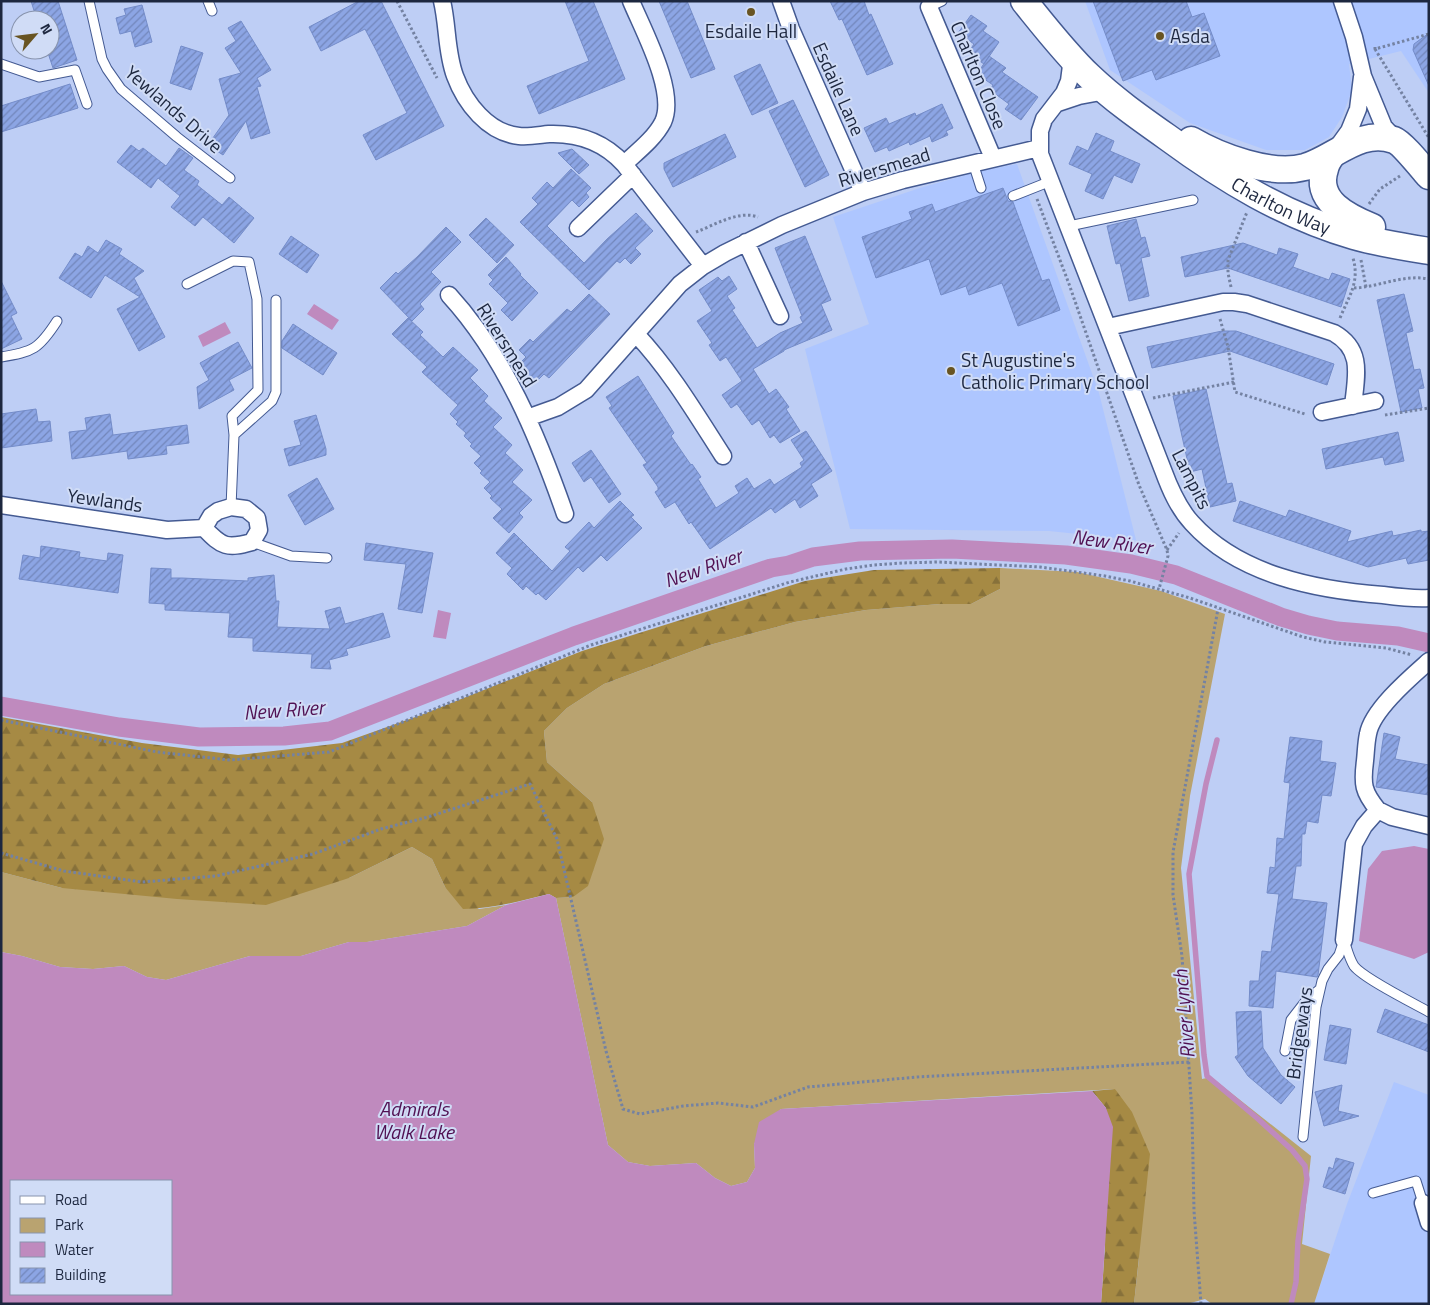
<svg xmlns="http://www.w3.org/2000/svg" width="1430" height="1305" font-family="'Titillium Web',sans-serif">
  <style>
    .built { fill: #aec6ff }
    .green { fill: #b9a370 }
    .forest { fill: url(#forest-firs) }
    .water { fill: #bf8abe; fill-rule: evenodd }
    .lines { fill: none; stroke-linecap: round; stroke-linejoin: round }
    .stream { stroke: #bf8abe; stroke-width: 5.5 }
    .canal { stroke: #bf8abe; stroke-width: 19 }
    .building { fill: url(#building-hatch); stroke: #748cc9 }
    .lane-casing { stroke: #445a92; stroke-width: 11 }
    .street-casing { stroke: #445a92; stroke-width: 19 }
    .primary-casing { stroke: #445a92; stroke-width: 29 }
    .path { stroke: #7482a2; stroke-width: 3; stroke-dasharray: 2.5 2.5; stroke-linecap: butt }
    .lane { stroke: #fff; stroke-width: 9 }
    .street { stroke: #fff; stroke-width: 16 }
    .primary { stroke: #fff; stroke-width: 26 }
    .poi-dot { fill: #685422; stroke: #d0dcf6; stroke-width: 2 }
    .labels { text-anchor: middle; stroke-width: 4; stroke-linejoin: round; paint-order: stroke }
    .poi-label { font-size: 19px; fill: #1d273f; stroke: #d0dcf6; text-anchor: start }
    .street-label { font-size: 19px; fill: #1d273f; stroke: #d0dcf6 }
    .water-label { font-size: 20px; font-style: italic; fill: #511153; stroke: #d0dcf6 }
  </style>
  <defs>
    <pattern id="forest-firs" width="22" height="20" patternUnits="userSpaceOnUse" patternTransform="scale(1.25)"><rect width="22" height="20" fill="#a68a44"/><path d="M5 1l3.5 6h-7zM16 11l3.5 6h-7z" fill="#87713a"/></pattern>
    <pattern id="building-hatch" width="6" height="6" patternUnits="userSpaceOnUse" patternTransform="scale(1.25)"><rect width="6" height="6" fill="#8ca5e4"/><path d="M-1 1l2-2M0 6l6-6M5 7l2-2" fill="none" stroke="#7286ba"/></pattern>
  </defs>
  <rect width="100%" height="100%" fill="#becef5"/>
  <path class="built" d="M1085 1H1429V93L1401 51 1349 64 1352 90 1342 117 1329 137 1305 150H1266L1190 123 1110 70Z
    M1017 164 1099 393 1136 540 1049 531 850 529 805 349 869 324 833 217 923 187 985 170Z
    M1394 1082 1429 1095V1304H1314L1347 1204Z"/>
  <path class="green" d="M1000 568 1077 572 1161 591 1225 614 1190 796 1181 868 1202 1079 1211 1077 1311 1156 1302 1244 1330 1254 1314 1304H1212L1205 1299 1187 1304H1134L1139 1258 1115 1089 781 1109 754 1144 755 1168 747 1182 731 1186 715 1178 696 1163 650 1166 628 1162 608 1145 556 898 573 897 592 802 547 762 544 731 567 708 604 684 706 646 795 622 866 610 940 604H971L1000 589Z
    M412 847 432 859 445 887 479 909 506 905 467 926 367 942H349L301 956H250L166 980 147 977 124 966 93 969 60 967 22 956 1 952V872L62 888 349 878Z"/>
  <path class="forest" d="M1000 568V589L971 604H940L866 610 795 622 706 646 604 684 567 708 544 731 547 762 592 802 604 839 588 886 573 897 556 898 549 894C520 901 493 909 463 909L445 887 432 859 412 847 349 878 266 905 177 899 62 888 1 872V717L142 743 238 755 342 743 421 715 582 651 805 581 874 570Z
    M1115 1089 1132 1112 1150 1154 1134 1304H1101L1105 1247 1106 1108 1092 1091Z"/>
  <path class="water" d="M314 304 339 320 332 330 307 314Z
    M225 322 231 333 203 347 198 336Z
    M438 610 451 613 446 639 433 637Z
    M1414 846 1429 849V952L1414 959 1359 941 1368 869 1382 851Z
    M549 894 556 898 608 1145 628 1162 650 1166 696 1163 715 1178 731 1186 747 1182 755 1168 754 1144 759 1122 781 1109 1092 1091 1106 1108 1113 1127 1101 1304H1V952L22 956 60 967 93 969 124 966 147 977 166 980 250 956H301L349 942H367L467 926 506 905ZM171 1181V1294H11V1181Z"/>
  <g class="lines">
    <path class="stream" d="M1217 740 1206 784 1189 874 1204 1055 1207 1076 1257 1118 1292 1150 1305 1166 1307 1179 1298 1241 1296 1282 1291 1304"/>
    <path class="canal" d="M1 706 119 727 199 737 284 736 330 731 574 636 771 568 789 565 813 557 860 551 952 549 1066 555 1131 564 1176 575 1281 617 1308 625 1337 631 1398 636 1429 643"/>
  </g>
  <path class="building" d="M31 1H58L77 60 53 68 47 50H50V20H37Z
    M359 1H381L444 126 376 160 363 135 407 113 376 50 365 29 321 51 309 27Z
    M565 1H593L625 79 539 114 527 86 589 61Z
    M659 1H687L715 69 691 78Z
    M830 1H864L869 15 871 14 893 64 867 75 842 19 839 20Z
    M1093 1H1186L1192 17 1204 13 1220 56 1156 80 1152 70 1123 81Z
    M142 5 152 42 135 47 131 31 120 34 116 18 126 15 124 9Z
    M971 15 987 26 983 31 999 42 984 64 968 53 974 44 958 33Z
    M241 21 271 70 257 78 261 86 257 87 270 133 251 139 246 121 223 155 208 145 229 115 219 79 241 73 225 48 236 41 228 28Z
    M1429 33V86L1413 50 1414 44Z
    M181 46 203 53 191 90 170 83Z
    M989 56 1006 68 1002 72 1038 97 1021 120 1005 109 1009 104 990 90 993 85 977 74Z
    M760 64 778 103 752 115 734 76Z
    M70 84 78 108 1 132V106Z
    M793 100 829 175 805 187 769 111Z
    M942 104 953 128 946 131 948 135 932 142 930 136 910 145 909 142 889 151 887 147 875 152 864 128 886 118 889 124 915 113 916 116Z
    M1096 133 1114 141 1110 151 1140 164 1132 183 1114 175 1103 199 1085 191 1092 174 1069 164 1077 146 1088 151Z
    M725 134 736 157 673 187 664 169V163Z
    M131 145 139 151 143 148 166 166 179 148 193 158 184 170 199 181 197 185 222 205 229 197 254 218 234 243 203 217 195 226 171 207 180 196 158 178 151 188 117 162Z
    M572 149 589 165 579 174 558 153Z
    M571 169 591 188 586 193 589 197 579 207 572 200 547 226 584 263 607 239 636 213 653 231 635 248 641 254 631 264 625 258 620 263 617 261 589 290 520 222 538 204 532 198 547 182 553 188Z
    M1003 188 1008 201 1013 202 1042 281 1049 279 1060 310 1018 326 1002 283 969 295 966 286 941 295 929 259 876 278 862 237 912 219 909 212 932 204 935 212Z
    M486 218 514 245 497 263 469 235Z
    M1136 219 1141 238 1145 237 1150 256 1141 258 1149 296 1129 301 1120 263 1116 264 1107 226Z
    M446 227 461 242 431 272 441 282 420 304 424 309 412 321 380 288 396 272 398 274 417 257Z
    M291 236 319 255 307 273 279 254Z
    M805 236 831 300 821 304 832 330 784 350V351L753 369 769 394 776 389 789 407 786 409 800 431 780 443 774 435 770 438 759 420 752 425 737 404 731 408 722 395 742 381 726 357 720 361 709 345 712 343 697 321 712 311 699 290 718 277 722 281 729 276 737 289 727 296 735 308 732 310 757 348 780 333 803 323 800 317 802 316 775 248Z
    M106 240 122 249 119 254 144 271 134 278 165 337 139 351 117 309 140 297 105 275 91 298 59 278 75 253 82 257 88 246 98 253Z
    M1243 243 1277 255 1279 248 1298 254 1293 267 1329 280 1332 273 1350 279 1341 307 1228 268 1185 277 1181 257Z
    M506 257 521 274 520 275 538 293 512 321 501 310 508 303 489 284 493 280 488 275Z
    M1 281 17 313 11 316 22 339 1 349Z
    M589 294 610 314 549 378 544 374 535 383 517 366 526 357 519 350 530 339 533 342 567 309 571 312Z
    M1404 294 1413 331 1406 333 1414 370 1420 369 1424 388 1418 389 1422 408 1401 412 1377 300Z
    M408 318 423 332 420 335 443 357 453 347 478 370 470 378 488 396 484 401 502 418 493 427 512 445 505 453 523 470 512 482 532 500 519 513 523 517 509 533 493 518 502 509 490 498 492 496 484 488 490 482 480 473 482 471 474 463 481 456 470 446 472 444 464 436 466 433 456 424 458 422 450 414 458 405 422 372 427 367 392 334Z
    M293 324 337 353 323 375 282 348V341Z
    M1222 331H1236L1334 364 1327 385 1230 351 1152 368 1147 347Z
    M238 342 252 368 229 380 234 390 199 409 197 387 209 380 200 363Z
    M638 376 674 433 671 436 691 465 692 464 701 477 698 479 716 508 739 493 735 486 747 478 754 489 770 479 774 485 802 467 800 463 804 460 791 440 806 431 832 471 811 484 818 496 800 508 795 499 775 513 771 508 710 549 691 522 689 524 675 502 665 508 655 492 658 490V487L643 465 647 463 609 408 612 406 606 397Z
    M1206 389 1227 484 1232 483 1236 501 1210 507 1202 469 1190 472 1173 396Z
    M36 409 38 422 50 421 52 441 1 448V414Z
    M110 414 113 435 187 425 189 443 166 446 167 454 128 459 127 451 72 459 69 432 87 430 85 418Z
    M316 415 326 449V455L289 466 284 449 301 445 294 421Z
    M1398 432 1404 461 1385 465 1383 457 1326 469 1322 449Z
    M591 450 621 494 609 503 591 477 584 482 572 463Z
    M317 478 334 509 305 525 288 495Z
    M620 501 634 515 631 517 642 528 607 561 601 555 583 572 578 567 546 600 538 593 536 595 526 586 523 590 507 574 512 568 496 553 514 533 552 571 570 551 565 547 589 522 594 528Z
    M1240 501 1286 517 1289 510 1351 531 1347 542 1392 531 1393 536 1421 530V532L1429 531V560L1408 564 1406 558 1368 567 1233 521Z
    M366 543 433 553 422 613 398 609 406 564 364 560Z
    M41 546 80 552 79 557 107 561 108 553 123 555 118 593 19 579 23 555 40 558Z
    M151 568 171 569V578H182L248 581V578L274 575 276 601H279L277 627 330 629 325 611 340 607 345 624 383 613 390 637 346 649 348 655 329 660 331 669 311 668 312 654 253 651V638L228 637 230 613 165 610V604L149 603Z
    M1384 733 1400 737 1395 759 1429 765V795L1376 787Z
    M1290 737 1322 741 1320 761 1336 763 1331 796 1322 795 1318 823 1307 821 1305 834H1302L1301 866H1296L1292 899 1327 903 1318 975 1317 977 1276 971 1273 1008 1249 1006 1250 981H1259L1262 951 1271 952 1279 894 1267 893 1270 867 1275 868 1277 838 1284 839 1290 783 1284 782Z
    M1385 1009 1429 1025V1052L1377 1032Z
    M1261 1011 1263 1048 1281 1075 1295 1087 1281 1104 1248 1076 1235 1057 1238 1055 1236 1012Z
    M1330 1025 1351 1029 1346 1064 1324 1060Z
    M1342 1085 1338 1111 1359 1116 1324 1126 1315 1092Z
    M1336 1158 1354 1163 1345 1194 1323 1187 1329 1167 1333 1169Z"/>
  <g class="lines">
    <defs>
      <path id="lane" d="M89 1 102 59 107 69 121 89 177 137 230 178
        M208 1 212 11
        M928 4 929 7 942 1
        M1 64 39 77 75 70 87 104
        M973 163 981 188
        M1013 196 1051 181
        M1069 226 1193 200
        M187 284 233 261 249 262 257 299 258 390 232 416 234 435 231 507
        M1 357C33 352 39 349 57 321
        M234 435 272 401 276 392V300
        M252 542 291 556 327 558
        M1344 940C1347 949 1349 958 1354 966 1363 978 1413 1003 1429 1012
        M1285 1051 1291 1020 1305 1002 1320 989
        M1303 1137 1316 1007 1322 981 1328 969 1339 955 1344 940
        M1373 1193 1416 1181 1423 1203"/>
      <path id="street" d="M442 1C448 26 446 52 455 76 465 103 488 133 519 136 529 137 539 135 549 134 579 133 604 142 624 164L703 266
        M781 1 791 29 863 192
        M1342 1 1354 37 1363 76 1384 127 1397 141
        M929 7 993 158
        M1072 58 1069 81 1064 93 1044 119 1040 131V154L1163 470C1170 489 1178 508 1192 523 1239 575 1316 590 1383 595 1398 597 1414 599 1429 598
        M1058 103 1079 96 1106 91
        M1336 149 1349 131 1358 109 1362 77
        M624 164C637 152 655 138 663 122 677 92 643 30 631 1
        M578 228 633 175
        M746 242 780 316
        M449 295C505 356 538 437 565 514
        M1108 327 1223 302H1234L1247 304 1334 333C1364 350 1356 377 1353 406
        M636 334C670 370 696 414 723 456
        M1322 412 1375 401
        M527 418 558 407 586 390 680 284 703 266 725 253 782 225 863 192 903 180 1039 148
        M1 505 167 530 204 528C222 547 227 549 252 542L259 530 257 518 246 509 231 507 218 511 211 516 204 528
        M1378 810 1392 817 1429 826
        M1344 940 1354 844 1364 826 1378 810C1363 792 1362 784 1365 761 1366 752 1366 743 1368 734 1372 710 1411 677 1429 661
        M1423 1203 1429 1223"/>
      <g id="primary">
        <path id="s1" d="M1024 1C1045 27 1065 53 1089 76 1113 99 1140 118 1167 137 1224 179 1285 216 1354 236 1378 243 1404 247 1429 251"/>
        <path d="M1191 140C1220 157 1271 176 1305 167 1335 158 1360 128 1394 140 1402 143 1422 168 1429 176"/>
        <path d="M1332 155C1329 159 1326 164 1325 169 1314 201 1348 217 1372 227"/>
      </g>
    </defs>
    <use href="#lane" class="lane-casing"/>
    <use href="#street" class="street-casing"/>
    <use href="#primary" class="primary-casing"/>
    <path class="path" d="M397 1 437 78
      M1375 47V49L1429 34
      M1375 49 1429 138
      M1037 199 1069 284 1139 485 1167 550 1168 556 1159 589
      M1369 204 1380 189 1400 176
      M696 232C715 225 738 210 758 217
      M1361 260 1366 287
      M1231 287 1228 273V260L1247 212
      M1354 288C1379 287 1403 274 1429 279
      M1340 318C1349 296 1360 282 1353 258
      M1220 319 1228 347 1235 392 1305 414
      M1153 398 1234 382
      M1385 415 1429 408
      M1167 550 1179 533
      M1 720 157 752 230 760 329 752 591 645 790 582 846 569 874 565 902 563 938 562 1040 567 1105 576 1130 581 1190 598 1303 637 1325 642 1386 648 1412 655
      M1 853 64 871 142 882 216 876 313 854 381 829 428 817 530 784 557 839 606 1051 623 1109 640 1114 683 1106 718 1103 753 1107 808 1087 917 1077 1189 1062
      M1201 1304 1194 1211 1192 1114 1182 956 1173 895V852L1218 609"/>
    <use href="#lane" class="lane"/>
    <use href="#street" class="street"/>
    <use href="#primary" class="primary"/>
  </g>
  <g class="poi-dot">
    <circle cx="751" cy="12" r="5"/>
    <circle cx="1160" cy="36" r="5"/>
    <circle cx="951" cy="371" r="5"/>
  </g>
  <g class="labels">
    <g class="poi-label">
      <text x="751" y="38" text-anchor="middle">Esdaile Hall</text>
      <text x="1170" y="43">Asda</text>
      <text x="961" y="367">St Augustine's<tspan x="961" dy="22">Catholic Primary School</tspan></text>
    </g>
    <g class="street-label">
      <text transform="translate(979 75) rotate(67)" y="7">Charlton Close</text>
      <text transform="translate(839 89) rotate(66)" y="7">Esdaile Lane</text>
      <text transform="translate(174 109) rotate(41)" y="7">Yewlands Drive</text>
      <text transform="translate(884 167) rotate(-17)" y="7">Riversmead</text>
      <text dy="7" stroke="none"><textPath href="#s1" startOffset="332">Charlton Way</textPath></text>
      <text transform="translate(507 345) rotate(58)" y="7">Riversmead</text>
      <text transform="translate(1192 479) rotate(63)" y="7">Lampits</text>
      <text transform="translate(105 500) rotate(8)" y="7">Yewlands</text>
      <text transform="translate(1299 1033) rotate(-82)" y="7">Bridgeways</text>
    </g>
    <g class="water-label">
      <text transform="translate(1112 542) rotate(8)" y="7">New River</text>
      <text transform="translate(703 568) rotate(-19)" y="7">New River</text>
      <text transform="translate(284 710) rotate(-4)" y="7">New River</text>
      <text transform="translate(1184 1014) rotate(-95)" y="7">River Lynch</text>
      <text x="414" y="1116">Admirals<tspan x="414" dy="23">Walk Lake</tspan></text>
    </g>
  </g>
  <rect width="1430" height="1305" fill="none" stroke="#1d273f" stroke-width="5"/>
  <rect x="10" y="1180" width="162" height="115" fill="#d0dcf6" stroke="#8894ad"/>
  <rect x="20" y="1196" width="25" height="8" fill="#ffffff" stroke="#8894ad"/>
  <text x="55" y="1205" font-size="15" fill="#1d273f">Road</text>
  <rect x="20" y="1218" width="25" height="15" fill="#b9a370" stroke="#8894ad"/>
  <text x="55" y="1230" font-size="15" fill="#1d273f">Park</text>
  <rect x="20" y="1242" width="25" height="15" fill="#bf8abe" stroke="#8894ad"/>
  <text x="55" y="1255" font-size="15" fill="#1d273f">Water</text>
  <rect x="20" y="1268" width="25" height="15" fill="url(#building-hatch)" stroke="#8894ad"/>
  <text x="55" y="1280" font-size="15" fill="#1d273f">Building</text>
  <g transform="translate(35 35) rotate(62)"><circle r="24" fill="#d0dcf6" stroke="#8894ad"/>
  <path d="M0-4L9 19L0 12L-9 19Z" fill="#685422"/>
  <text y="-8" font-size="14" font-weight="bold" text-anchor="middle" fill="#1d273f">N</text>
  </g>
</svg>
